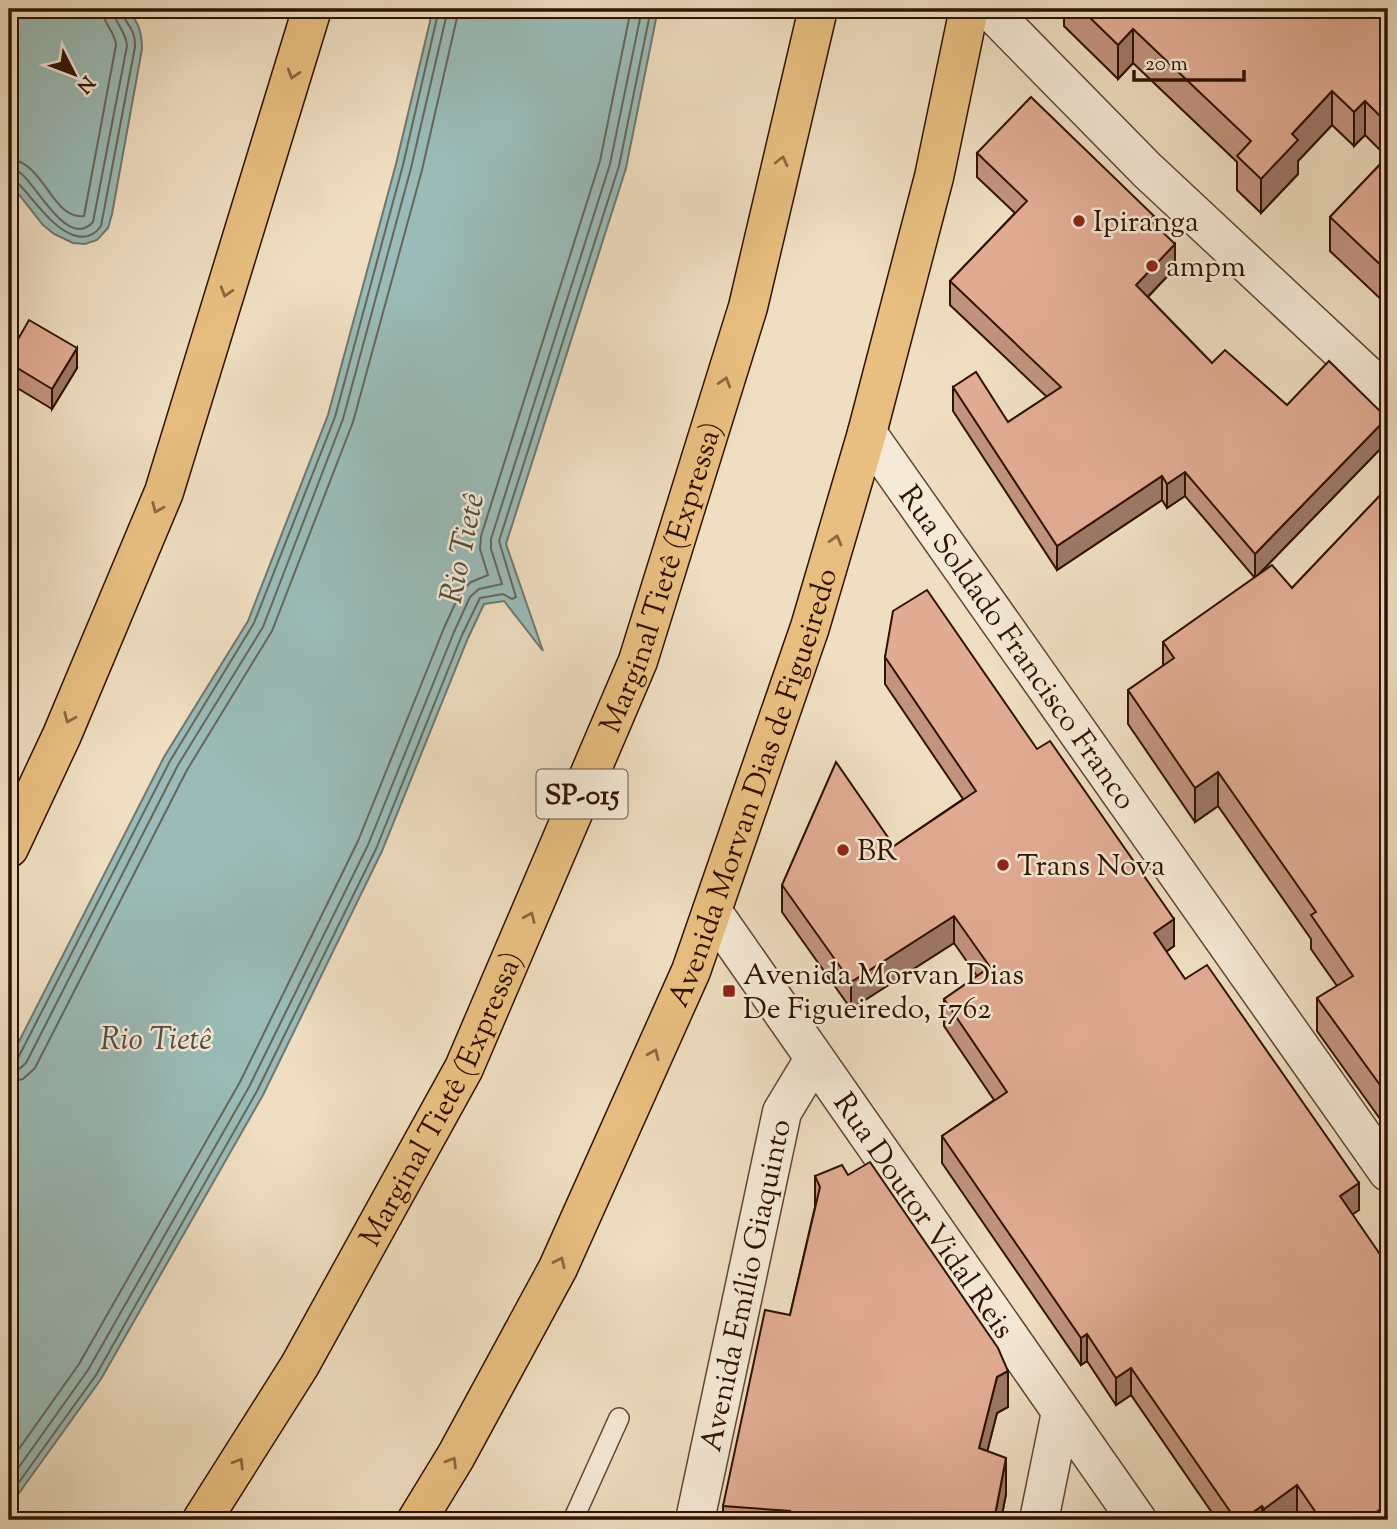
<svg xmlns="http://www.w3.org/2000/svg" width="1397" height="1529" font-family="'Sorts Mill Goudy',serif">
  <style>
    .water { fill: #9abbb7; stroke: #70776f; stroke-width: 2 }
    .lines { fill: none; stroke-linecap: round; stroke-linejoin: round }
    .shore { stroke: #65665c; stroke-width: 2 }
    .service-casing { stroke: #604532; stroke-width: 22 }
    .minor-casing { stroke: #604532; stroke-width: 41 }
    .trunk-casing { stroke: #301202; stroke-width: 41 }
    .motorway-casing { stroke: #301202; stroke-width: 41 }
    .service { stroke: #f5ead7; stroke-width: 19 }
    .minor { stroke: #f5ead7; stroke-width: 38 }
    .trunk { stroke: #e8bf80; stroke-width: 38 }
    .motorway { stroke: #e8bf80; stroke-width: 38 }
    .wall { fill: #c2947f; stroke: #301202; stroke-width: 2 }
    .shaded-wall { fill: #9e7868; stroke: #301202; stroke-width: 2 }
    .building { fill: #e2ac94; stroke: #301202; stroke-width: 2 }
    .oneway { stroke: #8c6841 }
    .poi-dot { fill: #8f2418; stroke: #f5ead7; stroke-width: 2.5 }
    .labels { text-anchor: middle; stroke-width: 5; stroke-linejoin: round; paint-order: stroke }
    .shield { fill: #f5ead7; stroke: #6b5342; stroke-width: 2 }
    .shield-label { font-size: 28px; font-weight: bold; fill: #301202 }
    .poi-label { font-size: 30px; fill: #301202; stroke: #f5ead7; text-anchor: start }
    .street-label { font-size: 30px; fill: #301202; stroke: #f5ead7 }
    .water-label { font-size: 32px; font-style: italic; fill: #554d41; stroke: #f5ead7 }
  </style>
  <rect width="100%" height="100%" fill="#efdec1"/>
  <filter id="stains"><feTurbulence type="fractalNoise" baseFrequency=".00286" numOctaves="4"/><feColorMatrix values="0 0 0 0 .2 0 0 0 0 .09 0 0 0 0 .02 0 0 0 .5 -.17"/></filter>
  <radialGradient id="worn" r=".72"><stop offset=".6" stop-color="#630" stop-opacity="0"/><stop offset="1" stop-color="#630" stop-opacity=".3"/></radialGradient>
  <path class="water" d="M9 9H125C138 19 142 32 142 49L112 214 108 228 97 240 85 244 73 243 54 234 43 225 9 182Z
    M433 9H658L626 168 506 544 543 651 504 601 484 604 468 638 382 851 263 1095 101 1379 9 1507V1061L164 757 248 621 328 415 396 164Z"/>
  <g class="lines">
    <path class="shore" d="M9 159C44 161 52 220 84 216L116 45C115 31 103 24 102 9
      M9 170C14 170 15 169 19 172 35 181 67 251 93 222L127 46C126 30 114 23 113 9
      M9 178C23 180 45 225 73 235 84 239 94 236 101 226L135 47C136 27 124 24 121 9
      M9 1063 14 1062 18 1058 170 761 254 623 335 417 403 165 439 9
      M9 1071 18 1070 26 1063 178 765 263 627 343 419 411 168 448 9
      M9 1082 23 1079 35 1068 187 770 272 631 353 422 422 170 459 9
      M9 1463 79 1364 240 1082 358 841 444 628 460 593 471 582 488 575 480 549 481 536 600 161 631 9
      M9 1481 88 1370 249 1087 368 845 454 632 470 597 479 589 502 584 491 549V539L610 164 642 9
      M9 1496 96 1375 257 1091 376 849 462 635 480 598 503 594 512 599 516 597 499 541 619 166 651 9"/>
    <defs>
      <path id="service" d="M573 1520 619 1418"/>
      <g id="minor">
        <path d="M989 9 1147 170 1388 395"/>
        <path id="s1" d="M867 433 1388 1172"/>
        <path id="s2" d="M712 911 1137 1520"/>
        <path id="s3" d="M695 1520 782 1112 814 1059"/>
        <path d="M1039 1520 1061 1412"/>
      </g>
      <g id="trunk">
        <path id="s4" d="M417 1520 456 1456 558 1268 691 971 810 627 867 433 934 177 969 9"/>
      </g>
      <g id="motorway">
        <path d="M9 848 62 735 164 492 312 9"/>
        <path id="s5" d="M202 1520 300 1365 464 1068 638 661 748 307 818 9"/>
      </g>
    </defs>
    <use href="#service" class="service-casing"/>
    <use href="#minor" class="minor-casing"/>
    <use href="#trunk" class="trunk-casing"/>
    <use href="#motorway" class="motorway-casing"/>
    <use href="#service" class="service"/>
    <use href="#minor" class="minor"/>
    <use href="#trunk" class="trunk"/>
    <use href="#motorway" class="motorway"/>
  </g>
  <path class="wall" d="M1064 9H1388V306L1330 251V217L1387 157 1365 135 1354 146 1332 125 1298 161V174L1261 213 1237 190V162L1133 63 1118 79 1064 26Z
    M977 153 1154 224 1175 268 1148 297 1212 363 1287 405 1387 442 1255 578 1292 588 1388 487V1130L1317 1031V998L1337 986 1311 949V939L1218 806 1195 822 1128 724V690L1163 666V642L1255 578 1185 496 1167 508 1162 500 1057 570 953 411V387L1008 422 1047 397 950 305V281L1015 213 977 177Z
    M9 355 77 368 52 409 9 383Z
    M885 657 1174 946 1166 952 1185 979 1359 1210 1352 1214 1388 1520H1303L1297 1512 1285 1520H1217L1131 1395 1116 1405 1087 1361 1081 1365 942 1163V1136L994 1100 944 1026V999L977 976 954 943 851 1009 782 912V885L894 846 963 799 885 684Z
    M848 1175 1008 1407 997 1413 987 1451 1006 1494 1001 1520H723V1506L790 1315 815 1207V1176Z"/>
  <path class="shaded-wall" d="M1133 29V63L1118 79V45Z
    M1332 91V125L1298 161V174L1261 213V179L1292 134Z
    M1365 101V135L1354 146V112Z
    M1175 244V268L1136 309V285Z
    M77 348V368L52 409V389Z
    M1387 418V442L1255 578V554Z
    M1185 472V496L1167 508V484Z
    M1162 476V500L1057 570V546Z
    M1218 772V806L1195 822V788Z
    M954 916V943L851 1009V982Z
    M1174 919V946L1154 960V933Z
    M1359 1183V1210L1340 1223V1196Z
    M1087 1334V1361L1081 1365V1338Z
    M1131 1368V1395L1116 1405V1378Z
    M1008 1371V1407L997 1413 979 1484V1448L997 1377Z
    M1006 1458V1494L1001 1520H994Z
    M1297 1485V1512L1285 1520H1264V1509Z
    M1388 1504V1520H1365Z
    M1262 1506V1520H1242Z"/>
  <path class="building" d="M1081 9H1388V124L1365 101 1354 112 1332 91 1292 134 1298 140 1261 179 1237 156 1251 141 1133 29 1118 45Z
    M1031 97 1154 216 1150 220 1175 244 1136 285 1212 363 1225 350 1287 405 1329 361 1387 418 1255 554 1185 472 1167 484 1162 476 1057 546 953 387 976 372 1008 422 1061 387 950 281 1027 201 977 153Z
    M1388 156V272L1330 217Z
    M29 320 77 348 52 389 9 363V355Z
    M1388 487V1096L1317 998 1353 976 1311 915 1316 912 1218 772 1195 788 1128 690 1174 658 1163 642 1272 565 1292 588Z
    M927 590 1037 749 1050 741 1174 919 1154 933 1185 979 1207 965 1359 1183 1340 1196 1388 1266V1504L1365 1520H1321L1297 1485 1264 1509 1262 1506 1242 1520H1236L1131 1368 1116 1378 1087 1334 1081 1338 942 1136 1007 1092 944 999 990 967 954 916 851 982 782 885 836 762 894 846 976 791 885 657 893 611Z
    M870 1162 998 1348 1008 1371 997 1377 979 1448 1006 1458 994 1520H788L790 1511 723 1506 765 1310 790 1315 820 1187 815 1176 842 1165 848 1175Z"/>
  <defs><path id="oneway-chevron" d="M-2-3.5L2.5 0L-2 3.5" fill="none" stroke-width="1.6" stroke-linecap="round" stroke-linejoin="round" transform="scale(1.75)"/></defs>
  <g class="oneway">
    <use href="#oneway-chevron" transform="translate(293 74) rotate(107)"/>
    <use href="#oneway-chevron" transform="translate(782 161) rotate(-77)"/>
    <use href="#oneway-chevron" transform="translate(226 292) rotate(107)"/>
    <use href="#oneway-chevron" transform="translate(725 382) rotate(-73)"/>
    <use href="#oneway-chevron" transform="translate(157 508) rotate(113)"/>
    <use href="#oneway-chevron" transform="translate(836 540) rotate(-74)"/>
    <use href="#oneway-chevron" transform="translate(69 718) rotate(113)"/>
    <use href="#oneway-chevron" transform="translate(530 917) rotate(-66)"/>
    <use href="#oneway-chevron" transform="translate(654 1054) rotate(-66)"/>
    <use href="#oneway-chevron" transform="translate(560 1262) rotate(-65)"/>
    <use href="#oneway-chevron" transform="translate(452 1462) rotate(-59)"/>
    <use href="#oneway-chevron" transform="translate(239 1463) rotate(-58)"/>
  </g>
  <g class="poi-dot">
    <circle cx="1079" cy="221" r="7"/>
    <circle cx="1152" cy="266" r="7"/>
    <circle cx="843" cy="850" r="7"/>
    <circle cx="1003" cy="865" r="7"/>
    <rect x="722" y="984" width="14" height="14" rx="3.5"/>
  </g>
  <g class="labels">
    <rect class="shield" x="536.5" y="769.5" width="91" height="49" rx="5"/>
    <g class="shield-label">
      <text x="582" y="804">SP-015</text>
    </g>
    <g class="poi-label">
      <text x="1093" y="231">Ipiranga</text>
      <text x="1166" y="276">ampm</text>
      <text x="857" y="860">BR</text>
      <text x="1017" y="875">Trans Nova</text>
      <text x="743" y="984">Avenida Morvan Dias<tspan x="743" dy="34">De Figueiredo, 1762</tspan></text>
    </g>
    <g class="street-label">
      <text dy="10" stroke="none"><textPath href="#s5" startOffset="1052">Marginal Tietê (Expressa)</textPath></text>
      <text dy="10" stroke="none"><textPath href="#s1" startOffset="262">Rua Soldado Francisco Franco</textPath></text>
      <text dy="10" stroke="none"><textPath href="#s4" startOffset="808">Avenida Morvan Dias de Figueiredo</textPath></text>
      <text dy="10" stroke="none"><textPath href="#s5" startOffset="485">Marginal Tietê (Expressa)</textPath></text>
      <text dy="10" stroke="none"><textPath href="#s2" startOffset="371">Rua Doutor Vidal Reis</textPath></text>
      <text dy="10" stroke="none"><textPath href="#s3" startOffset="240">Avenida Emílio Giaquinto</textPath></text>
    </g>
    <g class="water-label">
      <text transform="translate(461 548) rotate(-78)" y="11">Rio Tietê</text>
      <text x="156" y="1049">Rio Tietê</text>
    </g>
  </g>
  <rect width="1397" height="1529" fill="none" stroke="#efdec1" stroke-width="35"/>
  <rect x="10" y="10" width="1376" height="1508" fill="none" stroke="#301202" stroke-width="3.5"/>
  <rect x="18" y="18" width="1362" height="1494" fill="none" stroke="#301202" stroke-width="2"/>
  <g transform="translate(74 74) rotate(132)" stroke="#f5ead7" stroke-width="5" paint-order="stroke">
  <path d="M0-5L12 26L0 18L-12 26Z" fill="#301202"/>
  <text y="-10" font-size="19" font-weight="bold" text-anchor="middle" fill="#301202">N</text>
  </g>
  <path d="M1134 70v10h110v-10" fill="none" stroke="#301202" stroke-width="3.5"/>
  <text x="1145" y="70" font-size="21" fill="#301202" stroke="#f5ead7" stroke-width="5" paint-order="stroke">20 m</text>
  <rect width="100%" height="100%" filter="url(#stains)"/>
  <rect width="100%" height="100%" fill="url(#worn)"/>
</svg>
